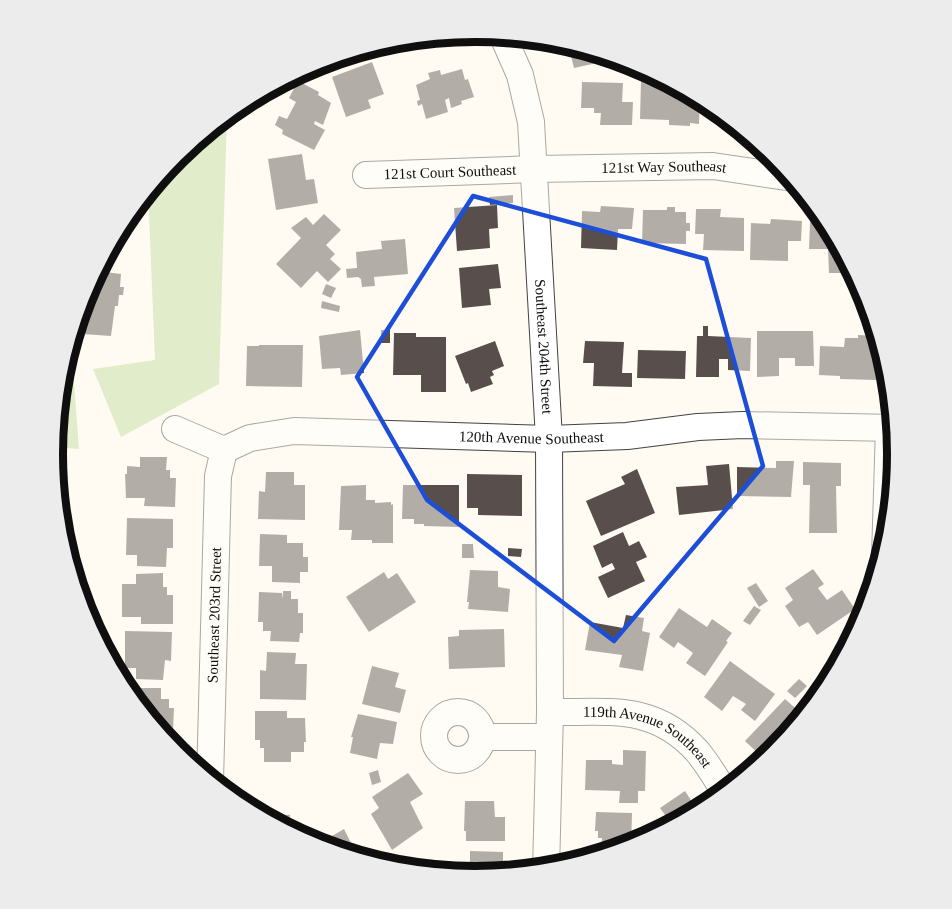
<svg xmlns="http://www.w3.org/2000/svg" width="952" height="909" font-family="'Times New Roman',serif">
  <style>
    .forest { fill: #bdda9a }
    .building { fill: #584f4c }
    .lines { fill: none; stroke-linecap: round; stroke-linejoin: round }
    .minor-casing { stroke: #424242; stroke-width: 28 }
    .minor { stroke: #fff; stroke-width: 26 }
    .marked { fill: none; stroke: #1d4ed8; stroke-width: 4.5; stroke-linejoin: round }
    .labels { text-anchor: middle; stroke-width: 6; stroke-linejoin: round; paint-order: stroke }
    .street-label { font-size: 15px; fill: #0f0f0f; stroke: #fff }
    .rim { fill: none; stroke: #0f0f0f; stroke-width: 8 }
  </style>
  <rect width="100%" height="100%" fill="#fffbf2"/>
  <path class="forest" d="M227 115 219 384 121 437 93 369 155 360 148 190 177 155Z
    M63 366 73 368 79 449 54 447Z"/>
  <path class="building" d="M564 41 604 53 606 61 574 68 568 44 564 45Z
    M372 62 384 94 368 100 371 108 346 117 332 77Z
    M462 69 465 80 468 79 474 97 461 101 462 104 451 108 449 98 445 100 448 112 426 119 422 104 418 106 417 101 420 100 416 85 430 79 428 73 440 70 441 75Z
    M298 81 319 92 318 95 331 103 323 125 315 121 314 124 325 130 314 150 282 134 283 130 275 125 279 116 287 119 296 102 289 98Z
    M641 81 672 82 700 97 699 124 690 123V126L669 125V120L640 119Z
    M582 82 623 83 622 102H633L632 125H600L601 113H594V108H581Z
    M302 154 306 180 314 179 318 203 276 210 268 159Z
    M513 195V203L490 205 489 197Z
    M497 205 498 228 489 229 490 248 457 251 454 208Z
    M601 206 634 208 632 229H618L617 250 581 248 582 211 600 212Z
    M667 207H675V212H686V223H690V231H686V244L642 243 643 210H667Z
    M696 209H721L720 217 744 218V251L703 250 704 234H695Z
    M324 214 341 230 326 245 335 254 330 259 341 269 328 282 317 271 301 288 276 264 301 238 291 228 306 217 313 225Z
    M771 219 802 221 801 241H788V261L750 260 751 223 770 224Z
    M810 222 829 223 851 263H844V273H829L828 249H809Z
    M405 239 408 274 374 277 375 286 362 287 361 279 358 277 347 278 346 269 357 268 356 252 382 249 381 241Z
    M498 264 501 288 489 289 491 305 462 308 459 268Z
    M97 271 121 274 120 287H124L123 295H119L118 306H115L111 336 82 334 81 324 76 323 85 292Z
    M326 284 336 288 331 298 322 294Z
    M322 301 340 306 339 312 321 308Z
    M703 326H708V336L751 338 750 371 728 370V359H719V377H696L697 336H703Z
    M360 330 364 373 341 375 340 368 322 369 319 336Z
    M381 330H390V343H381Z
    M757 331H813L814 366H795V358H779V376L757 377Z
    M394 333H416V337H446V392H421V375H393Z
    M858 335 877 336 876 380 840 379V376L819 375 820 346 844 347 845 338H858Z
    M495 341 504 366 492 371 494 375 490 377 493 384 471 392 468 383 466 384 455 356Z
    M585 341 624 342 622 373H632V387L593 386 594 363H583Z
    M259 345H303L302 387 246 386 247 346H259Z
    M883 347 891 373H882Z
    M638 350 686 351 685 379 637 378Z
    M140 457H167L166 470H170V478H176L175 507 144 506 145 498H126L125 474H127V466L140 467Z
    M776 461H794L791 497 737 496V467L776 468Z
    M803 462 841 463V486H836L837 533H809L810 485H803Z
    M729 464 733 509 679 515 676 487 708 485 706 466Z
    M637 469 655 513 601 536 586 501 625 484 621 477Z
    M266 472H294V485H305V520L258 519 259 491 265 492Z
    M467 474 522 475V516L478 515V508H467Z
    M366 485V500H375V503L391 502V505L393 504V543H372V540H351L352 530H339L341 486Z
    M403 485H459V527L424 526V524H414V519H402Z
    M127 518 173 519V548H167L166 567 137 566V555H126Z
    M623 532 629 546 639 541 647 557 636 562 645 581 608 598 598 577 615 569 612 563 602 568 593 546Z
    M260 534 287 535V543H303V557H308V572H300V583L272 582V566H259Z
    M462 544H473L474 558H462Z
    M508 548 522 549 521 557 508 556Z
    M813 569 824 584 818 588 827 600 842 590 855 609 817 635 808 622 799 627 785 606 793 600 785 588Z
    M470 570 498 571V587L510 589 508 612 468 609 469 602H467Z
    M384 572 388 579 397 573 416 602 369 632 346 597Z
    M163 573V587H167V595H173V624H141V617H122V584H136V574Z
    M756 583 768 601 759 607 747 588Z
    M283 591H291V599H298V613H303V633H300L299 642 270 641 271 631H263V622H258L259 592 282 593 283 599Z
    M754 606 761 610 750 625 743 621Z
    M861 607 868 611 848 651 841 648Z
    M679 608 707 627 712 619 732 633 726 641 728 642 705 676 686 663 693 653 678 642 674 648 659 637Z
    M626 615 644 618 642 631 650 633 643 671 619 667 622 655 585 650 590 622 623 628Z
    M504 629 505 667 449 669 448 637 459 636V630Z
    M125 631 172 632 171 661 165 660 163 680 136 679V668H125Z
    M267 652 296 653 295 664H307L306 700 260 699V670L266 671Z
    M730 661 775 694 755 721 741 710 746 704 733 696 722 711 704 697Z
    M372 666 399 673 395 687 406 690 400 713 362 704Z
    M799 679 807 686 795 698 787 691Z
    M133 688H161V699H169V708H174L173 730H157L130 697H133Z
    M785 699 802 714 792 724 796 728 779 748 774 744 762 757 745 741Z
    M255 711H287V718H305L306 742H304V752H291V762H264V748H260V740H255Z
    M358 714 397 722 393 744 380 743 377 759 350 753 353 737H351Z
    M623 750 646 751 645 791H638V803H619L620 791 585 790 586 760H612V764L623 765Z
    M378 770 381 782 372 785 369 773Z
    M408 773 423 794 410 802 423 828 392 850 371 814 379 808 372 797Z
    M685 791 697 810 694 812 696 814 673 826 660 808Z
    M465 801H494L495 817H505V841H466V831H464Z
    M596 812 632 813 631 847 583 862V849L602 850V838H598V831H595Z
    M262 814 290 815 291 833 262 817Z
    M344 829 351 843 339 850 332 836Z
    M470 851 503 852V875L470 877Z"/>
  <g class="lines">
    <defs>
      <g id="minor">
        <path id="s1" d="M502 34 520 75 531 122 549 439 550 712 546 871"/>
        <path id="s2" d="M366 175 535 169 713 166 793 178"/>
        <path id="s3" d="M175 429 224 450 250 438 294 431 549 439 627 436 698 427 743 425 896 428"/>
        <path d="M885 556 889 428"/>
        <path id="s4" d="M550 712C609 713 653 703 697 751 708 764 717 780 726 794"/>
        <circle cx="458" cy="736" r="24"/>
        <path d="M482 737H549"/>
        <path id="s5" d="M210 781 218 476 224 450"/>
      </g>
    </defs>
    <use href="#minor" class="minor-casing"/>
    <use href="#minor" class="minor"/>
  </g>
  <path d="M0 0H952V909H0ZM473 196 706 259 763 466 614 641 427 500 357 377Z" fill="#fffbf2" fill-opacity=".55" fill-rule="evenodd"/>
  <path class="marked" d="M473 196 706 259 763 466 614 641 427 500 357 377Z"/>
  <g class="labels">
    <g class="street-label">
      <text dy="5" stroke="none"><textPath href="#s2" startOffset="298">121st Way Southeast</textPath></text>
      <text dy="5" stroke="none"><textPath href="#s2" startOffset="84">121st Court Southeast</textPath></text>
      <text dy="5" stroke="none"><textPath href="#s1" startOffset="318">Southeast 204th Street</textPath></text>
      <text dy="5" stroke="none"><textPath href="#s3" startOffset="364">120th Avenue Southeast</textPath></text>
      <text dy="5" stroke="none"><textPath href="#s5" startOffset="166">Southeast 203rd Street</textPath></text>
      <text dy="5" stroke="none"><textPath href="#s4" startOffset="105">119th Avenue Southeast</textPath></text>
    </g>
  </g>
  <path d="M0 0H952V909H0ZM63 454a412 412 0 1 1 824 0a412 412 0 1 1-824 0Z" fill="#ececec" fill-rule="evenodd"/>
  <path class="rim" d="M63 454a412 412 0 1 1 824 0a412 412 0 1 1-824 0Z"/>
</svg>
